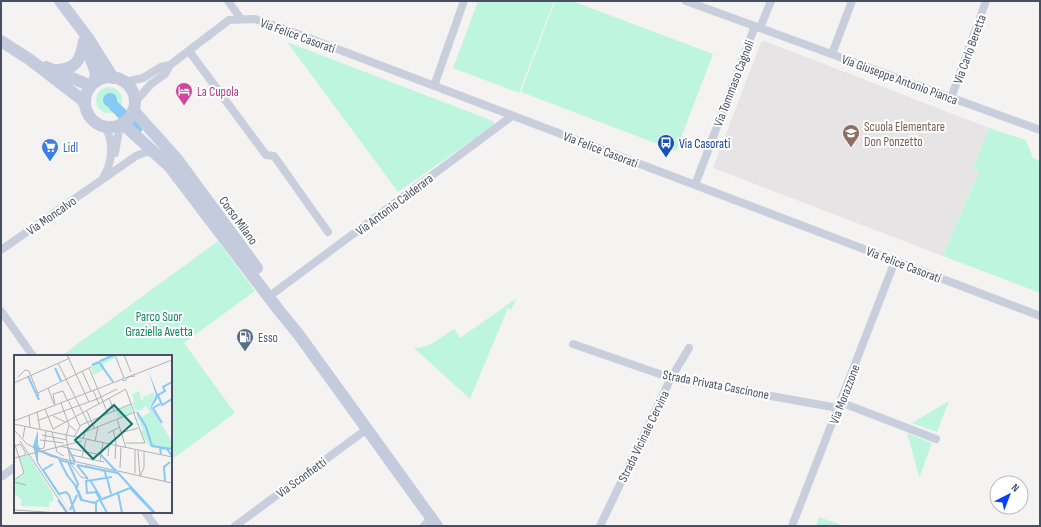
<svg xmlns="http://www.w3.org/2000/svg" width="1041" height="527" font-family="'Sofia Sans Condensed',sans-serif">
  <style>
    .education { fill: #e6e4e4 }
    .green { fill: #bef5de }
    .water { fill: #87c9f6 }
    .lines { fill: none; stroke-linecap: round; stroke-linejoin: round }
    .canal { stroke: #87c9f6; stroke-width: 11 }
    .street { stroke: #c8cedb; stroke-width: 8 }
    .secondary { stroke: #c3cbdc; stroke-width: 12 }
    .labels { text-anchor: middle; stroke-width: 4; stroke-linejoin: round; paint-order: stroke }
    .street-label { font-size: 13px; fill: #475062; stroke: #fff }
    .hotel-label { font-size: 13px; fill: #b23c85; stroke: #fff; text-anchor: start }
    .education-label { font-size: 13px; fill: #785e54; stroke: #fff; text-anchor: start }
    .transit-label { font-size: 13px; fill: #164399; stroke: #fff; text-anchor: start }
    .shop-label { font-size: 13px; fill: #366cbe; stroke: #fff; text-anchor: start }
    .park-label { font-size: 13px; fill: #0d825e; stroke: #fff }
    .service-label { font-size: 13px; fill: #4e5e75; stroke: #fff; text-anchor: start }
    .inset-river { fill: none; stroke: #87c9f6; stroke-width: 2 }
    .inset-road { fill: none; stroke: #afb2b8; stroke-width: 1 }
    .view { fill: #0f766e; fill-opacity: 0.15; stroke: #0f766e; stroke-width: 2 }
    .inset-edge { fill: none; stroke: #475062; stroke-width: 2 }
  </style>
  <rect width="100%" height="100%" fill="#f5f3f2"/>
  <path class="education" d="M765 41 989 128 973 168 979 170 943 256 713 168 761 42Z"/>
  <path class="green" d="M478 1H554L519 93 453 68Z
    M555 1H572L713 54 676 151 521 92Z
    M287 42 493 121 494 125 398 192Z
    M96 100a13 13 0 1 1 26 0a13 13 0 1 1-26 0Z
    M989 128 1026 140 1033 158 1040 161V293L943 256 979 171 973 168Z
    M218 241 255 291 184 343 235 413 171 460V356H61Z
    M517 298 511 310 508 308 470 399 414 348C430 348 441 337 454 329L460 338Z
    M949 401 937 432 912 423Z
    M907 433 932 443 920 476H919Z
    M819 517 844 526H819L816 525Z"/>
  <path class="water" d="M103 100a7 7 0 1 1 14 0a7 7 0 1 1-14 0Z"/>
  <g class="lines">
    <path class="canal" d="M114 106 137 128"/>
    <path class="street" d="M228 1 241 19
      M686 1 1040 130
      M760 28 771 1
      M189 51 266 155 274 156 328 232
      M832 54 852 1
      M125 82 143 78 161 67 170 65
      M434 86 464 1
      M951 98 986 1
      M135 102 151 84 165 74 170 65 229 20 255 19 282 28 1040 316
      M115 153 120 125
      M103 178C112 164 115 140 104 126
      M695 185 755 26
      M1 250 136 156 146 152 154 153
      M275 292 512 116
      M1 311 33 356
      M573 344 671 378 838 408
      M840 402 936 439
      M1 477 15 467
      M145 512 155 526
      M235 526 367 429
      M424 526 431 518
      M600 526 671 378 689 348
      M792 526 895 261"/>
    <path class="secondary" d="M60 1 88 38 113 78
      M1 41 29 59 81 99 85 104
      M84 41 96 73 94 83
      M46 67 91 86
      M55 70C75 70 81 61 84 41
      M85 102a25 25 0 1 1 50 0a25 25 0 1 1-50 0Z
      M133 110 177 159 257 268
      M122 123 170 167 277 308 299 335 437 526"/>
  </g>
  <defs>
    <symbol id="hotel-pin" viewBox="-11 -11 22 30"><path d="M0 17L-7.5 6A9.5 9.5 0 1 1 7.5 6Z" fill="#d1479c" stroke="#fff"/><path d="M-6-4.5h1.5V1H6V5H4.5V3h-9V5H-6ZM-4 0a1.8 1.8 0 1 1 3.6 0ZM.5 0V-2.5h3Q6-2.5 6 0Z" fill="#fff"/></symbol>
    <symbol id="school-pin" viewBox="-11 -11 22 30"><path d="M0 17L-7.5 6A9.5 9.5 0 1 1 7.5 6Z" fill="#8d6e63" stroke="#fff"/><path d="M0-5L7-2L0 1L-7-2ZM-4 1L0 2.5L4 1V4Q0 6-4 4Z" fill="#fff"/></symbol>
    <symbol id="bus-pin" viewBox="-11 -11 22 30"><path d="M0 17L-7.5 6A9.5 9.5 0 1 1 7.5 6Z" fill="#1a4fb4" stroke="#fff"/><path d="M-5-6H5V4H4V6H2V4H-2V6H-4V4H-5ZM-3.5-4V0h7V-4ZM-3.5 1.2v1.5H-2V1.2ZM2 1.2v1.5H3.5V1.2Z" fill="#fff"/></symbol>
    <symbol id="supermarket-pin" viewBox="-11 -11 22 30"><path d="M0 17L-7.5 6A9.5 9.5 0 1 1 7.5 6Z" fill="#3f7fe0" stroke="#fff"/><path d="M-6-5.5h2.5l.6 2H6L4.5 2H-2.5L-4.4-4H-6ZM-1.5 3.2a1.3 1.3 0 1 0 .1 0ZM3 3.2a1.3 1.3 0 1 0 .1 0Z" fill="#fff"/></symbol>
    <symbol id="fuel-pin" viewBox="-11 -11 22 30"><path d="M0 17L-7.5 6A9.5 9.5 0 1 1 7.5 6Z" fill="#5c6f8a" stroke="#fff"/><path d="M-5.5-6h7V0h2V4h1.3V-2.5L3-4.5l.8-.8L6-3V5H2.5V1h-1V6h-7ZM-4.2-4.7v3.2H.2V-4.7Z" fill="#fff"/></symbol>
  </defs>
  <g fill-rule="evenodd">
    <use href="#hotel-pin" x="174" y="81" width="20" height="27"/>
    <use href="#school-pin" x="841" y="123" width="20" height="27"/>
    <use href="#bus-pin" x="656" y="133" width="20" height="27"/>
    <use href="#supermarket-pin" x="40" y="137" width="20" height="27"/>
    <use href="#fuel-pin" x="235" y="327" width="20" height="27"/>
  </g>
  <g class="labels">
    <g class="street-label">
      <text transform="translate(298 35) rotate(20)" y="5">Via Felice Casorati</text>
      <text transform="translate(969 49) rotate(-70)" y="5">Via Carlo Beretta</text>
      <text transform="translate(900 79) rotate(20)" y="5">Via Giuseppe Antonio Pianca</text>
      <text transform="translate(733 83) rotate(-69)" y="5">Via Tommaso Cagnoli</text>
      <text transform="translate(601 149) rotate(21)" y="5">Via Felice Casorati</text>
      <text transform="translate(394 204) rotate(-37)" y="5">Via Antonio Calderara</text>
      <text transform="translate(51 215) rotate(-35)" y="5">Via Moncalvo</text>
      <text transform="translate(239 220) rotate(54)" y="5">Corso Milano</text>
      <text transform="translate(904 264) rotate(21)" y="5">Via Felice Casorati</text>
      <text transform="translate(716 384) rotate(11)" y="5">Strada Privata Cascinone</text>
      <text transform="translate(844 394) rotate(-69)" y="5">Via Morazzone</text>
      <text transform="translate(643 436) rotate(-64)" y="5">Strada Vicinale Cervina</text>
      <text transform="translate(301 477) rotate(-36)" y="5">Via Sconfietti</text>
    </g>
    <g class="hotel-label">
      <text x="197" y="96">La Cupola</text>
    </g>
    <g class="education-label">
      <text x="864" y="131">Scuola Elementare<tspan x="864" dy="15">Don Ponzetto</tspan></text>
    </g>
    <g class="transit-label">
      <text x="679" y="148">Via Casorati</text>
    </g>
    <g class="shop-label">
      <text x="63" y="152">Lidl</text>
    </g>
    <g class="park-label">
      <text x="159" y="321">Parco Suor<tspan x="159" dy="15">Graziella Avetta</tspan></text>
    </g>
    <g class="service-label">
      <text x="258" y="342">Esso</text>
    </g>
  </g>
  <g transform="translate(14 355)">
    <rect width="158" height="158" fill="#f5f3f2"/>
    <path d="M100 0 101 3 89 9 91 14 79 20 77 11ZM125 36 127 43 126 45H129L130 51 129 54 122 56 118 48 120 46 118 39ZM140 37V43L135 53 158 87V94L135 91 127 77 129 75 125 65H123V57L126 64 136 57 132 52 136 45 130 53 129 42 133 40 135 45 134 40ZM117 50 118 58 105 63 102 56ZM14 100 38 137 40 146 35 147V152L7 151V144L1 139 0 125 11 119 5 102Z" fill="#bef5de"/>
    <path d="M134 15 144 40 143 44 137 53 158 87 136 53 142 40ZM24 75V107L57 158 23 108 19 91Z" fill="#87c9f6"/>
    <path class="inset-river" d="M86 6 100 0M78 10 85 7 99 27M41 13 47 26M14 21 25 45M158 27 149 32 151 36 144 40 148 50 158 44M146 49 139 53 148 68M123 57 132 72 138 91 158 94M23 90 26 96 45 103M54 93 61 107M147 99 146 93 153 94 158 101M87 100 102 116M45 104 53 120 61 130 67 145 82 148V158M46 105 61 109M54 107 64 129 62 135M39 109 29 115 45 139 52 137 55 140 61 158M63 110 104 118 141 158M63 110 74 124M71 111 91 116 92 122M93 123 97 139M76 125 87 143M151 126 150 112 156 107M64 135 68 145 80 148 85 145M104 138 108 158M44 145 53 158M86 145 116 133 140 158M56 155 63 140M93 158 82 137 73 138 72 126 98 122"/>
    <path class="inset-road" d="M53 0 75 47M101 0 110 23M110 0 117 17M44 8 76 72M75 13 94 59M68 16 77 36M4 22 11 15 15 16 25 41M108 25 111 26 114 22 121 21M0 28 56 3M34 33 40 49M79 35 85 49M112 35 120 57M24 38 77 12M95 43 100 56M54 45 66 71M47 48 55 70 62 76M41 50 39 39 49 36 53 45M31 54 39 74 112 34M73 56 80 73M23 57 26 74M120 59 131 88M15 60 16 72M39 61 51 67M103 64 112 93M25 65 83 44 103 34M0 66 158 5M0 69 158 102M55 70 52 82 57 109 67 122 74 124M0 75 13 89 36 101 158 128M99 75 102 87 101 104M38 77 43 97 50 101M110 77 124 73M94 78 106 72M28 80 53 85M60 82 67 70 117 49M9 83 11 71M69 84 71 77 121 57 120 59M26 85 50 88M6 86 54 158M81 86 84 72M0 87 10 118 0 125M112 88H131M1 91 6 89 12 98 10 99M45 91 87 100M25 94 30 93 32 76M124 96 126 121M58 100 90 107M94 101 95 89M68 102 72 85M0 103 68 86M86 106 89 88M106 113 107 92M121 118V95M126 121 130 113V97M0 127 12 130M0 138V158M1 155 45 158"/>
    <path class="view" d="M100 50 118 69 79 104 61 85Z"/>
    <rect width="158" height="158" class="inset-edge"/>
  </g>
  <rect width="1041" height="527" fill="none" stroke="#475062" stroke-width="4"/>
  <g transform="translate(1009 495) rotate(42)"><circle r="19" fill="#ffffff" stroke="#b5b9c0"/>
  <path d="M0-3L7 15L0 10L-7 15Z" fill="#0741fa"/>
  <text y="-6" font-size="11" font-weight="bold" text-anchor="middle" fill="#475062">N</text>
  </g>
</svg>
